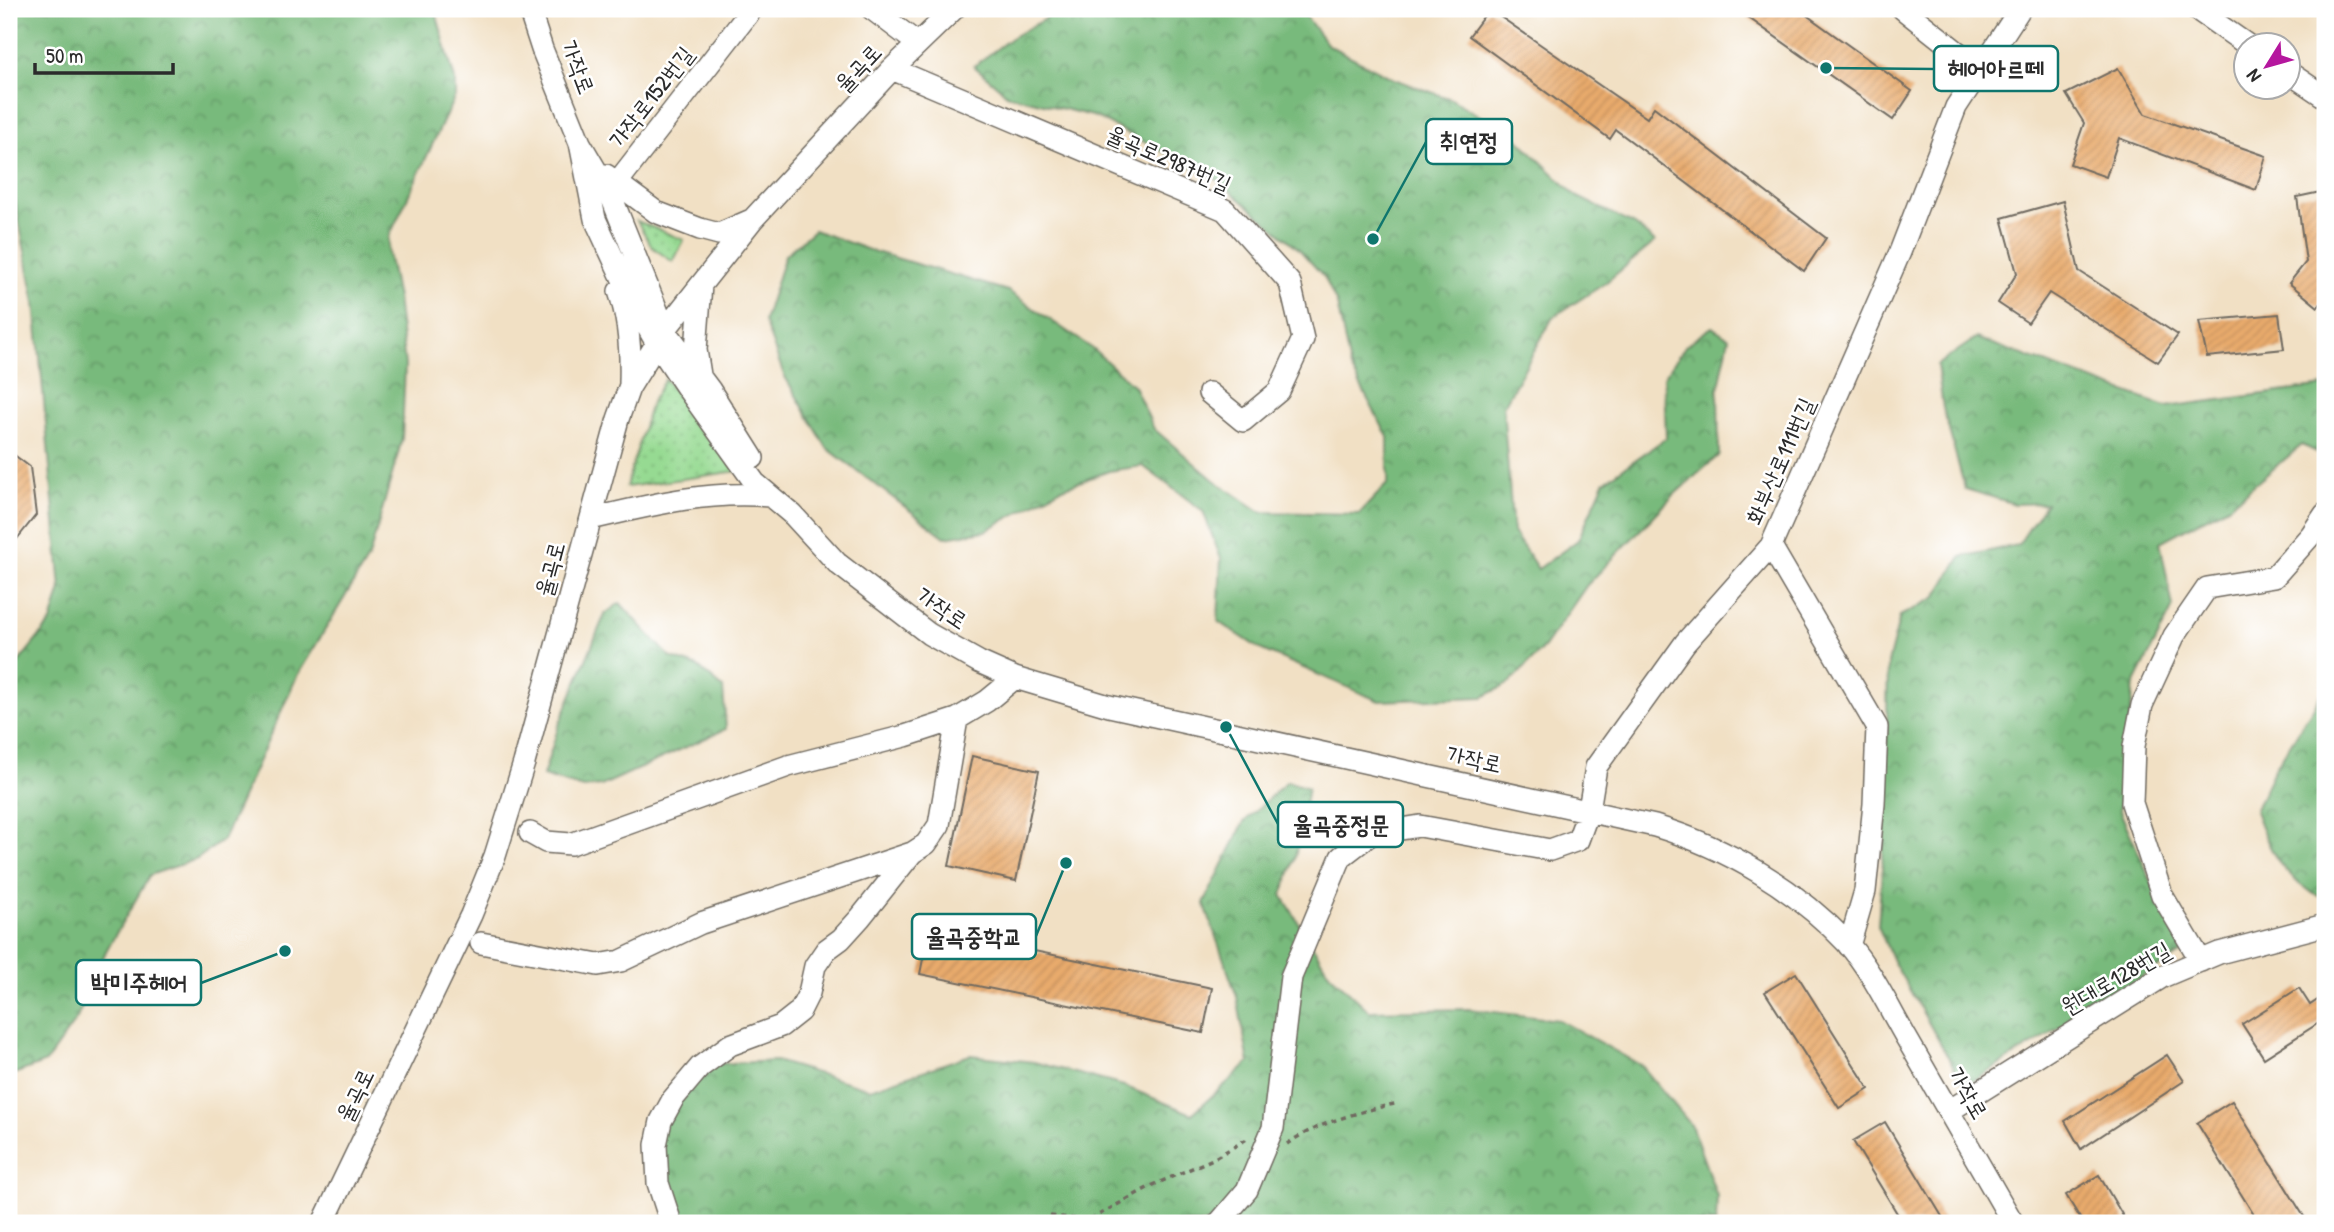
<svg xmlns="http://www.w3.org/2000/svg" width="2334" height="1232" font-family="'Patrick Hand','Poor Story',sans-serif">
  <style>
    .grass { fill: url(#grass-dots); stroke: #60825e; stroke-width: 2 }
    .forest { fill: url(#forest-crowns); stroke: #527254; stroke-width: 2 }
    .building { fill: url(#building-hatch) }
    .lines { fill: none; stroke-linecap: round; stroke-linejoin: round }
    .minor-casing { stroke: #706a61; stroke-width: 24 }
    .path { stroke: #706a61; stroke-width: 3.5; stroke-dasharray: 5 5; stroke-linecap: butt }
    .minor { stroke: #fff; stroke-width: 21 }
    .labels { text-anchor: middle; stroke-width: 5; stroke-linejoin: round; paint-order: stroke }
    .street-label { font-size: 23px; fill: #2b2b2b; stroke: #fff }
    .leader { fill: none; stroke: #0f766e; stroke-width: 2.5 }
    .callout-dot { fill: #0f766e; stroke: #fff; stroke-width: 2.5 }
    .callout { fill: #fff; stroke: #0f766e; stroke-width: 2.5 }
    .callout-label { font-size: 24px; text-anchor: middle; font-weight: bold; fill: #2b2b2b }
  </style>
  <defs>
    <pattern id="grass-dots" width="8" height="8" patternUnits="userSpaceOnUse" patternTransform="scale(1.75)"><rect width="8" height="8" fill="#96da92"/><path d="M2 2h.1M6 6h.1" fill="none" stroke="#81bb7e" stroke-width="1.8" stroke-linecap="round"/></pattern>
    <pattern id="forest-crowns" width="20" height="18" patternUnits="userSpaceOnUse" patternTransform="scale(1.75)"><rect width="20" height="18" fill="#78ba7c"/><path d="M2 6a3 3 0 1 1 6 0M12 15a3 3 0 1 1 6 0" fill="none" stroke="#639766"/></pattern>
    <pattern id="building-hatch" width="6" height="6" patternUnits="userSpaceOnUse" patternTransform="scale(1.75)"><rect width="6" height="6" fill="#e8aa6c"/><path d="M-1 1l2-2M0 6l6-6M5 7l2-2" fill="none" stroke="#c7925e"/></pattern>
  </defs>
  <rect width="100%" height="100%" fill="#fff"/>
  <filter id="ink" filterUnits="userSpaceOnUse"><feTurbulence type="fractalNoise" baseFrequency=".0143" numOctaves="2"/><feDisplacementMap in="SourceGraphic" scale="14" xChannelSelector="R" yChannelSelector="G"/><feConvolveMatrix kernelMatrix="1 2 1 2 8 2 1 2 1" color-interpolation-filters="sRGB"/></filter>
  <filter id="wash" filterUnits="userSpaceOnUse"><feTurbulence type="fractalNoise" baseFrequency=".00686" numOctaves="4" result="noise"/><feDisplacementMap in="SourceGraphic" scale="28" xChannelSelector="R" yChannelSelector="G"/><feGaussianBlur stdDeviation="1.57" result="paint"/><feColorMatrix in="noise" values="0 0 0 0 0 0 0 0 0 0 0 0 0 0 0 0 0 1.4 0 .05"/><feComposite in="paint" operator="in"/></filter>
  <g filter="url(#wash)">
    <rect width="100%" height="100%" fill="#f1e0c4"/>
    <path class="grass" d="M637 221 684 240 673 262 652 247Z
      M665 379 738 471 626 487 651 403Z"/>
    <path class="forest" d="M9 9H439L437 16 455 80V96L389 237 388 253 397 298 405 365 402 439 369 557 297 676 223 840 197 859 150 875 106 951 77 1018 46 1062 9 1076V674L51 622 61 589 35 303 9 170Z
      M1062 9H1300L1328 45 1394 79 1451 99 1517 138 1576 196 1635 225 1655 242 1604 284 1553 317 1503 407 1513 532 1538 569 1578 540 1604 482 1666 438 1664 377 1686 345 1712 327 1729 338 1718 391 1719 455 1676 493 1587 585 1544 647 1510 683 1483 697 1379 701 1260 649 1218 621 1221 559 1203 511 1143 466 1109 471 1060 489 985 531 945 537 827 448 784 375 764 321 785 255 814 230 869 250 1008 291 1093 349 1134 386 1154 429 1214 480 1261 512 1359 514 1388 483V437L1350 366 1337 304 1325 278 1299 249 1216 179 1096 117 1008 95 974 66 1011 38Z
      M1976 338 2166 407 2325 386V456L2302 445 2230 505 2160 542 2173 607 2134 685 2119 809 2183 952 1965 1086 1893 961 1878 926 1885 825 1888 663 1900 616 1935 598 1961 557 2018 545 2046 503 2015 504 1965 489 1943 408 1937 365Z
      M620 603 670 657 698 667 723 688 726 729 601 786 583 788 543 776 559 725 605 614Z
      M2325 689V897C2317 897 2312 893 2306 888 2278 871 2266 841 2255 811L2275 768Z
      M1287 781 1308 788 1295 858 1282 895 1329 973 1369 1011 1469 1009 1559 1020 1642 1066 1691 1125 1717 1196 1716 1223H682L651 1173 660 1109 713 1064 776 1061 870 1089 970 1055 1034 1062 1124 1086 1192 1114 1249 1063 1237 997 1204 903 1244 822Z"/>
    <g id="blocks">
      <path class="building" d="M1489 9 1647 118 1654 107 1826 238 1804 271 1616 130 1610 139 1469 36Z
        M1736 9H1798L1912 91 1893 120Z
        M2118 68 2145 114 2266 156 2256 190 2119 138 2106 177 2070 164 2084 123 2066 94Z
        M2325 191V298L2318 307 2289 283 2306 262 2297 197Z
        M2063 201 2079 271 2178 335 2158 362 2049 293 2028 323 1998 303 2017 273 2002 218Z
        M2279 314 2284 349 2207 357 2199 321Z
        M9 451 30 467 36 515 9 549Z
        M972 756 1039 771 1016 881 949 866Z
        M929 929 1212 988 1203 1033 920 974Z
        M1796 973 1869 1089 1839 1108 1765 992Z
        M2299 988 2310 1005 2325 995V1019L2264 1058 2242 1024Z
        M2167 1055 2184 1081 2081 1149 2065 1121Z
        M2232 1101 2308 1223H2259L2197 1123Z
        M1885 1122 1946 1223H1903L1853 1141Z
        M2099 1175 2127 1223H2083L2066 1195Z"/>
    </g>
  </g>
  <g filter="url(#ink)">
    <use href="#blocks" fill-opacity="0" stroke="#706a61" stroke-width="2"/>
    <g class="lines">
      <defs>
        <path id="minor" d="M529 9 542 49 580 143 611 196 665 330 710 390 753 458
          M872 9 917 43
          M1903 9 1980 70
          M2196 9 2249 46
          M892 69 1225 210 1290 283 1303 339 1279 391 1243 421 1209 393
          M2288 72 2325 97
          M580 143 595 219 634 303 656 342 689 391 755 483 793 515 837 563 929 634 979 662 1015 678 1109 706 1655 826C1728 848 1795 888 1848 944 1870 968 1890 1010 1907 1039 1942 1100 1978 1162 2013 1223
          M606 175 656 212 700 229 719 234 751 220
          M616 184 752 9
          M619 291C629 320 631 352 630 383
          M700 375 696 350 701 285
          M591 519C650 505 709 490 770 496
          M1771 546 1877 727 1874 804 1865 891 1849 946
          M530 833 546 842 571 844 788 766 905 736 957 719 987 701 1015 678
          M481 943 598 965 621 961 701 923 912 853
          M2201 961 2162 895 2132 803 2134 746 2142 705 2174 636 2207 588 2274 577 2311 535 2325 514
          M1949 1111 2162 977 2219 953 2325 925
          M323 1223 471 915 495 856 524 763 618 419 629 388 665 330 753 219 892 69 954 9
          M671 1223 658 1183 656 1145 661 1121 673 1099 700 1067 730 1045 781 1026 800 1011 809 993 815 966 826 950 841 939 860 918 912 853 926 844 939 825 957 719
          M1219 1223 1247 1190 1273 1128 1291 977 1341 857 1371 834 1420 826 1550 850 1578 840 1589 810 1596 767 1685 643 1771 546 1900 252 1956 107 2020 9"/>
      </defs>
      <use href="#minor" class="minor-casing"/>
      <path class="path" d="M1287 1144C1316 1123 1365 1110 1399 1103
        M1043 1223 1051 1216 1078 1219 1093 1218 1151 1186 1213 1159 1247 1139"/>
      <use href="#minor" class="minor"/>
    </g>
  </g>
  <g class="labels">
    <g class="street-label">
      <text transform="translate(578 67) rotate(69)" y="8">가작로</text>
      <text transform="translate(858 68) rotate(-47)" y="8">율곡로</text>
      <text transform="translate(651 97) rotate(-52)" y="8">가작로152번길</text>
      <text transform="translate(1169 159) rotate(24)" y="8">율곡로2987번길</text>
      <text transform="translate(1780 461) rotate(-66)" y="8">화부산로111번길</text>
      <text transform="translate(550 569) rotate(-75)" y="8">율곡로</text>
      <text transform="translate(942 608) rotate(34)" y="8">가작로</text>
      <text transform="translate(1474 759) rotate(12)" y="8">가작로</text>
      <text transform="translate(2116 978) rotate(-30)" y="8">원대로128번길</text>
      <text transform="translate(1968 1093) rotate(60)" y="8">가작로</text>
      <text transform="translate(355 1095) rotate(-64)" y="8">율곡로</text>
    </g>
  </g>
  <path class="leader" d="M1826 68L1934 69M1373 239L1426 142M1226 727L1278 824M1066 863L1036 936M285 951L201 983"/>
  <g class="callout-dot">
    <circle cx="1826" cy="68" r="7"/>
    <circle cx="1373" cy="239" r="7"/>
    <circle cx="1226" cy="727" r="7"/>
    <circle cx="1066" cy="863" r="7"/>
    <circle cx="285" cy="951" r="7"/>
  </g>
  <g class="callout">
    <rect x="1934" y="46" width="124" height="45" rx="7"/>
    <rect x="1426" y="119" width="86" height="45" rx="7"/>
    <rect x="1278" y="802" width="125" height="45" rx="7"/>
    <rect x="912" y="914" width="124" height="45" rx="7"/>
    <rect x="76" y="960" width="125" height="45" rx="7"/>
  </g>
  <g class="callout-label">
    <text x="1996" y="77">헤어아르떼</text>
    <text x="1469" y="150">취연정</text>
    <text x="1341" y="833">율곡중정문</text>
    <text x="974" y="945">율곡중학교</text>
    <text x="139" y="991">박미주헤어</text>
  </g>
  <rect width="2334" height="1232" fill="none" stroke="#fff" stroke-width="35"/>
  <g transform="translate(2267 66) rotate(233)"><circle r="33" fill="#ffffff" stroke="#aaaaaa" stroke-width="2"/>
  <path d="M0-5L12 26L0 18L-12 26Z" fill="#b5179e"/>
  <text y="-10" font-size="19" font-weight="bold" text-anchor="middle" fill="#2b2b2b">N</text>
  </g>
  <path d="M35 63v10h138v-10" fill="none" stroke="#2b2b2b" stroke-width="3.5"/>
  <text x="46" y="63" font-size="21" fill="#2b2b2b" stroke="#ffffff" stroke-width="5" paint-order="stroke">50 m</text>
</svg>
